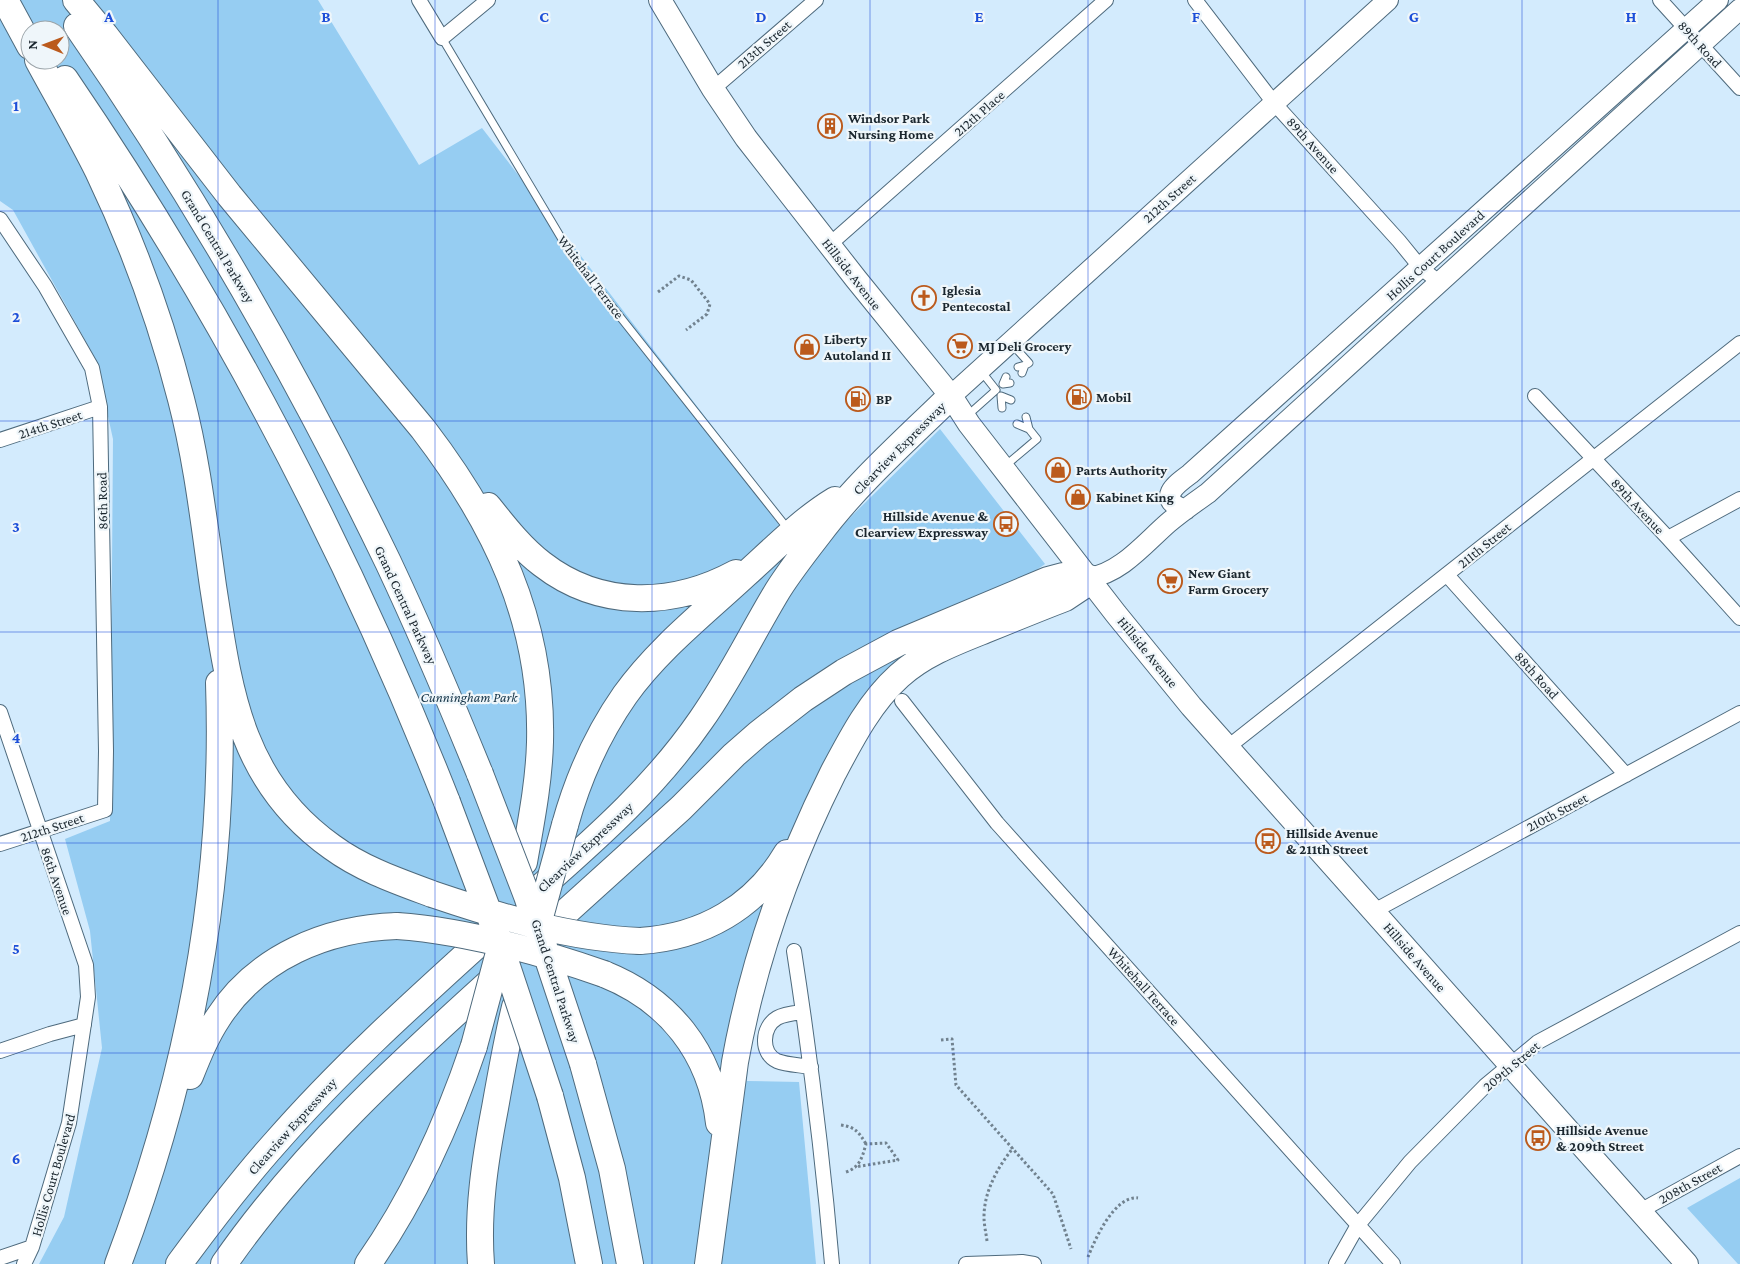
<svg xmlns="http://www.w3.org/2000/svg" width="1740" height="1264" font-family="'Crimson Pro',serif">
  <style>
    .green { fill: #96cdf2; fill-rule: evenodd }
    .lines { fill: none; stroke-linecap: round; stroke-linejoin: round }
    .service-casing { stroke: #4e6a7d; stroke-width: 9 }
    .minor-casing { stroke: #4e6a7d; stroke-width: 16 }
    .secondary-casing { stroke: #4e6a7d; stroke-width: 22 }
    .primary-casing { stroke: #4e6a7d; stroke-width: 24 }
    .motorway-casing { stroke: #4e6a7d; stroke-width: 28 }
    .path { stroke: #71828f; stroke-width: 3; stroke-dasharray: 2.5 2.5; stroke-linecap: butt }
    .service { stroke: #fff; stroke-width: 7 }
    .minor { stroke: #fff; stroke-width: 14 }
    .secondary { stroke: #fff; stroke-width: 20 }
    .primary { stroke: #fff; stroke-width: 22 }
    .motorway { stroke: #fff; stroke-width: 26 }
    .motorway-bridge-casing { stroke: #4e6a7d; stroke-width: 28; stroke-linecap: butt }
    .motorway-bridge { stroke: #fff; stroke-width: 26 }
    .grid { fill: none; stroke: #1d4ed8; stroke-width: 1; stroke-opacity: 0.55 }
    .labels { text-anchor: middle; stroke-width: 4.5; stroke-linejoin: round; paint-order: stroke }
    .street-label { font-size: 14px; fill: #1a262e; stroke: #eff6fa }
    .poi-label { font-size: 14px; font-weight: bold; fill: #1a262e; stroke: #eff6fa; text-anchor: start }
    .park-label { font-size: 14px; font-style: italic; fill: #163548; stroke: #eff6fa }
    .grid-label { font-size: 16px; text-anchor: middle; font-weight: bold; fill: #1d4ed8; stroke: #eff6fa; stroke-width: 4.5; stroke-linejoin: round; paint-order: stroke }
  </style>
  <rect width="100%" height="100%" fill="#d3ebfd"/>
  <path class="green" d="M0 0H318L419 165 482 128 812 555 940 429 1045 564 893 671 755 945 747 1081 799 1082 816 1264H39L64 1217 102 1048 90 931 65 839 110 821 113 439 95 358 13 210 0 201ZM30 30H60V60H30Z
    M1740 1178V1264H1738L1687 1208Z"/>
  <g class="lines">
    <defs>
      <path id="service" d="M442 38 572 256 788 529
        M1012 344 1029 363 1025 365
        M1018 367 1025 365 1022 373
        M1006 377 1003 384 1010 383
        M1002 408 1001 396 1011 400
        M968 415 996 390 981 371
        M1026 417 1029 429
        M1005 466 1037 439 1029 429 1017 424"/>
      <path id="minor" d="M419 0 442 38 488 0
        M1195 0 1274 103 1399 241 1421 268 1439 282
        M1660 0 1740 88
        M713 89 816 0
        M0 219 45 286 92 368 100 407 106 751 105 810 0 844
        M829 245 1106 0
        M1535 396 1668 538 1740 618
        M0 440 100 407
        M1668 538 1740 499
        M1447 575 1626 775
        M902 701 997 823 1393 1264
        M0 712 86 965 88 997 69 1123 32 1247 24 1264
        M1228 747 1740 343
        M1374 911 1740 713
        M794 951C810 1055 823 1159 832 1264
        M803 1012C795 1013 784 1014 777 1018 762 1027 760 1053 777 1061 787 1065 800 1065 811 1067
        M0 1051 50 1034 84 1025
        M1640 1211 1740 1156
        M0 1258 32 1247
        M966 1264 1022 1262 1034 1264
        M1336 1264 1358 1225 1410 1162 1485 1086 1538 1042 1740 933"/>
      <path id="secondary" d="M951 396 1388 0
        M1185 510C1156 499 1175 485 1190 474L1718 0
        M1089 578C1121 573 1144 544 1168 523 1181 512 1194 503 1208 493L1740 9"/>
      <path id="primary" d="M660 0 713 89 746 138 856 279 951 396 969 424 1116 614 1191 706 1687 1264"/>
      <path id="motorway" d="M5 0 30 46
        M76 0 105 35 229 195 423 429C495 523 543 621 540 742 539 782 531 822 524 862
        M77 26C195 196 298 376 388 562 421 632 451 703 480 774
        M38 60C58 97 79 133 98 171 133 244 161 321 181 399 197 460 204 523 213 586 229 689 239 781 332 847 362 869 397 881 432 894
        M65 79C219 305 347 548 447 802
        M488 506C504 526 521 548 542 564 600 609 673 607 736 573
        M565 825C578 778 597 735 625 695 658 649 704 613 745 575 774 549 802 520 835 500
        M542 886C600 835 657 784 701 720 730 679 752 633 778 590 790 571 804 553 818 535 856 484 905 441 951 396
        M535 940 681 808 734 755 758 734 803 699 844 672 898 643 1048 580 1063 576 1089 578 1083 586 1065 598C1039 608 1012 619 985 630 955 642 923 654 899 676 870 702 851 739 833 773 787 865 753 962 735 1062L708 1264
        M640 941C703 937 755 907 787 853
        M604 974C669 1000 711 1052 719 1123
        M583 1064 612 1169 630 1264
        M190 1076C198 1056 206 1036 218 1018 257 957 327 928 397 926
        M550 1096 572 1178 589 1264
        M118 1264C188 1079 226 882 219 683
        M179 1264C210 1222 241 1181 276 1142 344 1064 422 995 499 925
        M224 1264C300 1154 402 1061 501 972
        M368 1264C415 1197 448 1123 474 1046
        M481 1264C477 1211 485 1160 495 1108 501 1074 507 1040 515 1007"/>
    </defs>
    <use href="#service" class="service-casing"/>
    <use href="#minor" class="minor-casing"/>
    <use href="#secondary" class="secondary-casing"/>
    <use href="#primary" class="primary-casing"/>
    <use href="#motorway" class="motorway-casing"/>
    <path class="path" d="M658 292 679 276 691 280 710 304 707 314 686 330
      M941 1040 952 1039 956 1085 1053 1194 1071 1249
      M841 1125C855 1127 859 1132 866 1144
      M846 1172C860 1167 862 1158 866 1144L886 1143 898 1160 855 1167
      M987 1241C986 1233 984 1225 984 1217 984 1191 998 1167 1013 1148
      M1088 1257C1095 1239 1115 1195 1138 1198"/>
    <use href="#service" class="service"/>
    <use href="#minor" class="minor"/>
    <use href="#secondary" class="secondary"/>
    <use href="#primary" class="primary"/>
    <use href="#motorway" class="motorway"/>
    <defs>
      <path id="motorway-bridge" d="M480 774 527 896 583 1064
        M447 802 494 927 550 1096
        M432 894C500 917 569 938 640 941
        M397 926C467 931 538 951 604 974
        M537 928 565 825
        M474 1046 501 945"/>
    </defs>
    <use href="#motorway-bridge" class="motorway-bridge-casing"/>
    <use href="#motorway-bridge" class="motorway-bridge"/>
  </g>
  <path class="grid" d="M218 0V1264M435 0V1264M652 0V1264M870 0V1264M1088 0V1264M1305 0V1264M1522 0V1264M0 211H1740M0 421H1740M0 632H1740M0 843H1740M0 1053H1740"/>
  <defs>
    <symbol id="building-ring" viewBox="-11 -11 22 22"><circle r="9.5" fill="#eff6fa" stroke="#bb5a1c" stroke-width="1.5"/><path d="M-4-6H4V6H1V3H-1V6H-4ZM-2.5-4.3h1.7v1.8h-1.7ZM.8-4.3h1.7v1.8H.8ZM-2.5-1h1.7V.8h-1.7ZM.8-1h1.7V.8H.8Z" fill="#bb5a1c"/></symbol>
    <symbol id="church-ring" viewBox="-11 -11 22 22"><circle r="9.5" fill="#eff6fa" stroke="#bb5a1c" stroke-width="1.5"/><path d="M-1.2-6h2.4v3.5h3.3v2.4h-3.3V6h-2.4V-.1h-3.3v-2.4h3.3Z" fill="#bb5a1c"/></symbol>
    <symbol id="supermarket-ring" viewBox="-11 -11 22 22"><circle r="9.5" fill="#eff6fa" stroke="#bb5a1c" stroke-width="1.5"/><path d="M-6-5.5h2.5l.6 2H6L4.5 2H-2.5L-4.4-4H-6ZM-1.5 3.2a1.3 1.3 0 1 0 .1 0ZM3 3.2a1.3 1.3 0 1 0 .1 0Z" fill="#bb5a1c"/></symbol>
    <symbol id="shop-ring" viewBox="-11 -11 22 22"><circle r="9.5" fill="#eff6fa" stroke="#bb5a1c" stroke-width="1.5"/><path d="M-5-2.5h2.3a2.7 3.5 0 0 1 5.4 0H5L5.5 6h-11ZM-1.5-2.5h3a1.5 2.3 0 0 0-3 0Z" fill="#bb5a1c"/></symbol>
    <symbol id="fuel-ring" viewBox="-11 -11 22 22"><circle r="9.5" fill="#eff6fa" stroke="#bb5a1c" stroke-width="1.5"/><path d="M-5.5-6h7V0h2V4h1.3V-2.5L3-4.5l.8-.8L6-3V5H2.5V1h-1V6h-7ZM-4.2-4.7v3.2H.2V-4.7Z" fill="#bb5a1c"/></symbol>
    <symbol id="bus-ring" viewBox="-11 -11 22 22"><circle r="9.5" fill="#eff6fa" stroke="#bb5a1c" stroke-width="1.5"/><path d="M-5-6H5V4H4V6H2V4H-2V6H-4V4H-5ZM-3.5-4V0h7V-4ZM-3.5 1.2v1.5H-2V1.2ZM2 1.2v1.5H3.5V1.2Z" fill="#bb5a1c"/></symbol>
  </defs>
  <g fill-rule="evenodd">
    <use href="#building-ring" x="816" y="112" width="28" height="28"/>
    <use href="#church-ring" x="910" y="284" width="28" height="28"/>
    <use href="#supermarket-ring" x="946" y="332" width="28" height="28"/>
    <use href="#shop-ring" x="793" y="333" width="28" height="28"/>
    <use href="#fuel-ring" x="1065" y="383" width="28" height="28"/>
    <use href="#fuel-ring" x="844" y="385" width="28" height="28"/>
    <use href="#shop-ring" x="1044" y="456" width="28" height="28"/>
    <use href="#shop-ring" x="1064" y="483" width="28" height="28"/>
    <use href="#bus-ring" x="992" y="510" width="28" height="28"/>
    <use href="#supermarket-ring" x="1156" y="567" width="28" height="28"/>
    <use href="#bus-ring" x="1254" y="827" width="28" height="28"/>
    <use href="#bus-ring" x="1524" y="1124" width="28" height="28"/>
  </g>
  <g class="labels">
    <g class="street-label">
      <text transform="translate(764 44) rotate(-41)" y="5">213th Street</text>
      <text transform="translate(1700 44) rotate(48)" y="5">89th Road</text>
      <text transform="translate(979 113) rotate(-41)" y="5">212th Place</text>
      <text transform="translate(1313 145) rotate(48)" y="5">89th Avenue</text>
      <text transform="translate(1169 198) rotate(-42)" y="5">212th Street</text>
      <text transform="translate(218 246) rotate(59)" y="5">Grand Central Parkway</text>
      <text transform="translate(1435 255) rotate(-42)" y="5">Hollis Court Boulevard</text>
      <text transform="translate(852 274) rotate(52)" y="5">Hillside Avenue</text>
      <text transform="translate(591 277) rotate(53)" y="5">Whitehall Terrace</text>
      <text transform="translate(50 424) rotate(-18)" y="5">214th Street</text>
      <text transform="translate(899 448) rotate(-45)" y="5">Clearview Expressway</text>
      <text transform="translate(102 501) rotate(-91)" y="5">86th Road</text>
      <text transform="translate(1638 506) rotate(47)" y="5">89th Avenue</text>
      <text transform="translate(1484 545) rotate(-39)" y="5">211th Street</text>
      <text transform="translate(406 605) rotate(65)" y="5">Grand Central Parkway</text>
      <text transform="translate(1148 652) rotate(51)" y="5">Hillside Avenue</text>
      <text transform="translate(1537 675) rotate(48)" y="5">88th Road</text>
      <text transform="translate(1557 812) rotate(-28)" y="5">210th Street</text>
      <text transform="translate(52 827) rotate(-18)" y="5">212th Street</text>
      <text transform="translate(585 847) rotate(-43)" y="5">Clearview Expressway</text>
      <text transform="translate(57 881) rotate(71)" y="5">86th Avenue</text>
      <text transform="translate(1415 957) rotate(49)" y="5">Hillside Avenue</text>
      <text transform="translate(556 981) rotate(72)" y="5">Grand Central Parkway</text>
      <text transform="translate(1144 986) rotate(48)" y="5">Whitehall Terrace</text>
      <text transform="translate(1511 1066) rotate(-40)" y="5">209th Street</text>
      <text transform="translate(292 1126) rotate(-48)" y="5">Clearview Expressway</text>
      <text transform="translate(53 1175) rotate(-74)" y="5">Hollis Court Boulevard</text>
      <text transform="translate(1690 1183) rotate(-29)" y="5">208th Street</text>
    </g>
    <g class="poi-label">
      <text x="848" y="123">Windsor Park<tspan x="848" dy="16">Nursing Home</tspan></text>
      <text x="942" y="295">Iglesia<tspan x="942" dy="16">Pentecostal</tspan></text>
      <text x="824" y="344">Liberty<tspan x="824" dy="16">Autoland II</tspan></text>
      <text x="978" y="351">MJ Deli Grocery</text>
      <text x="1096" y="402">Mobil</text>
      <text x="876" y="404">BP</text>
      <text x="1076" y="475">Parts Authority</text>
      <text x="1096" y="502">Kabinet King</text>
      <text x="988" y="521" text-anchor="end">Hillside Avenue &amp;<tspan x="988" dy="16">Clearview Expressway</tspan></text>
      <text x="1188" y="578">New Giant<tspan x="1188" dy="16">Farm Grocery</tspan></text>
      <text x="1286" y="838">Hillside Avenue<tspan x="1286" dy="16">&amp; 211th Street</tspan></text>
      <text x="1556" y="1135">Hillside Avenue<tspan x="1556" dy="16">&amp; 209th Street</tspan></text>
    </g>
    <g class="park-label">
      <text x="469" y="702">Cunningham Park</text>
    </g>
  </g>
  <g class="grid-label">
    <text x="109" y="22">A</text>
    <text x="326" y="22">B</text>
    <text x="544" y="22">C</text>
    <text x="761" y="22">D</text>
    <text x="979" y="22">E</text>
    <text x="1196" y="22">F</text>
    <text x="1414" y="22">G</text>
    <text x="1631" y="22">H</text>
    <text x="16" y="111">1</text>
    <text x="16" y="322">2</text>
    <text x="16" y="532">3</text>
    <text x="16" y="743">4</text>
    <text x="16" y="954">5</text>
    <text x="16" y="1164">6</text>
  </g>
  <g transform="translate(45 45) rotate(271)"><circle r="24" fill="#eff6fa" stroke="#9aa3a8"/>
  <path d="M0-4L9 19L0 12L-9 19Z" fill="#bb5a1c"/>
  <text y="-8" font-size="14" font-weight="bold" text-anchor="middle" fill="#1a262e">N</text>
  </g>
</svg>
